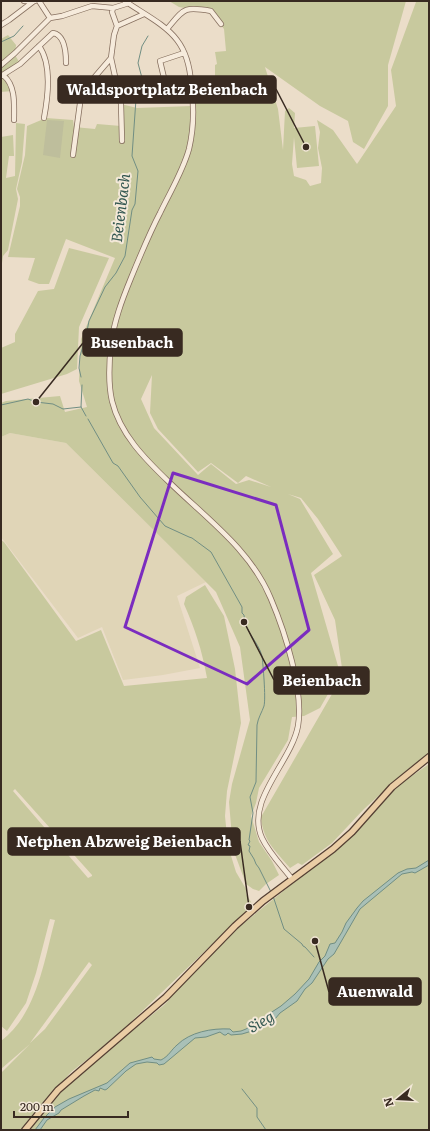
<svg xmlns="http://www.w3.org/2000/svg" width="430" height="1131" font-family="Literata,serif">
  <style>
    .farmland { fill: #e0d5b7 }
    .green { fill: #c8c99e; fill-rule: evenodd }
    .cemetery { fill: #bebe9c }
    .water { fill: #a9c0b7; stroke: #718e83 }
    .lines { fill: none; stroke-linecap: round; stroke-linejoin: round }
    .stream { stroke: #718e83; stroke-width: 1 }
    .minor-casing { stroke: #866f5f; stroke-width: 6 }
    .major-casing { stroke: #543f33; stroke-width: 8 }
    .minor { stroke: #f6ebdc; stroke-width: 4.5 }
    .major { stroke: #eacda5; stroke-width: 5.5 }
    .marked { fill: none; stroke: #7b2cbf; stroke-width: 3; stroke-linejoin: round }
    .labels { text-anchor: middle; stroke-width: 4; stroke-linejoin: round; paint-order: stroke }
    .water-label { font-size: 15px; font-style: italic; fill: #325650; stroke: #f3e8d8 }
    .leader { fill: none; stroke: #382a21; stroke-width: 1.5 }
    .callout-dot { fill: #382a21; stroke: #f3e8d8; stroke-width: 1.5 }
    .callout { fill: #382a21; stroke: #382a21; stroke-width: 1.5 }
    .callout-label { font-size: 15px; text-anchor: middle; font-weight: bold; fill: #fff }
  </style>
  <rect width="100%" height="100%" fill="#ebddc9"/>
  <path class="farmland" d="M10 433 66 443 206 582 177 596 200 668 163 675 123 680 102 627 78 638 1 537V437Z"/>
  <path class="green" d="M169 1H406L388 65V106L364 149 353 142 348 121 320 106 265 67 278 109 283 150 285 111 289 108 295 113 294 128 315 126 319 166 297 168 294 137 292 164 294 176 306 180 310 186 321 183 322 168 318 148 320 132 317 120 333 130 357 164 396 106 391 70 416 2 429 1V753L407 770 364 809 332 843 302 865 298 863 290 868C275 850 263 841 261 817L343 675 335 620 314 575 342 556 318 519 301 498 288 494 300 499 333 554 311 573 340 673 320 708 304 716 292 717 288 740 259 788 256 803 251 816 259 842 272 861 279 875 266 884 259 891 253 889 246 884 233 849 229 802 232 784 250 720 240 647 216 592 66 443 10 433 1 437V403L6 401 60 396 65 412 87 407 79 381 81 339 115 258 66 239 49 284H39L28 280 35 258 8 257 20 206V197L17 189 25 155 27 126 46 118 73 120 74 127 95 129 97 124 121 126V104L137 108 192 106 193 98 214 97 209 91 210 76H215V65L217 64 215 52 226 51 224 29 212 13 179 7ZM152 375 150 413 158 429 198 472 211 463 238 483 246 476 271 487 249 480 236 484 211 464 198 475 154 428 141 399Z
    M8 35 16 45 15 55 21 65 8 74 12 91 1 92V39Z
    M16 123 25 124 22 162 16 189 18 199 8 250 3 256 1 270V137L13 135 14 156H9L6 178 15 176Z
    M69 248 109 258 79 327 77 369 67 374 1 394V348L15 342V334L38 291 54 289Z
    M1 540 4 542 76 641 101 630 124 686 207 678C202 650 195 629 184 604L186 597 205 585 224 616 235 669 241 723 227 791 225 816 228 846 236 872 246 889V894L251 902 252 906 135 1018 122 1032 71 1072 32 1116 36 1119 69 1082 163 1006 168 1001 171 994 239 927 333 851 353 833 399 785 429 764V1130H1V1073L30 1044 1 1069V1041C37 1014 44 961 55 920L50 919 36 973 26 1003 7 1031 1 1026ZM15 789 92 875V876L88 878 13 791ZM89 962 92 965 45 1029 30 1043Z"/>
  <path class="cemetery" d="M47 120 64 121 60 158 43 155Z"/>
  <path class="water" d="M429 860V865L415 873 412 872 402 874 360 909 334 954 328 959 312 983 305 989 297 1001 280 1013 275 1019 252 1031 242 1034 231 1035 228 1033 226 1035H224L220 1032 206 1037 195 1038 164 1064 159 1065 157 1063 147 1062 136 1064 126 1071 107 1089 105 1090 100 1088 99 1091 95 1090 84 1096 61 1110 59 1113 47 1120 40 1130H35L44 1118 55 1107 69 1099 107 1083 130 1063 152 1057 154 1059 161 1060C169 1056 171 1050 177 1045 190 1032 212 1028 230 1029L233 1032 241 1031 246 1029 281 1006 295 994 309 979 319 962 325 956 330 944 335 943 342 932 346 923 357 908 363 901 398 873 407 869 416 868Z"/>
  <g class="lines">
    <path class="stream" d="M1 42 14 36 23 26
      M81 377 79 368 80 356 86 336 89 321 105 287 116 273 125 256 132 210 135 204 138 171 132 156 136 99 143 85 142 78 138 63 142 46 148 36
      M82 385 81 407 86 416
      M1 405 28 399 36 402 53 404 63 409 81 407
      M88 419 113 463 118 466 140 497 165 526 189 537 192 538 211 552 242 607V613L244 615C244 631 258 641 262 656 263 664 266 698 264 706 262 712 258 718 257 725L256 782 250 797 253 813 249 840 250 841 248 845 250 846 249 851 254 859 256 864 259 868 271 892
      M273 896 284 929 302 944 303 946 305 947 314 957
      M242 1089 257 1108V1117L266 1130"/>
    <defs>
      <path id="minor" d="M24 1H35
        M39 1 50 18
        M125 1C142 13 165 24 177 40 187 53 190 68 191 83 194 104 194 128 189 149 183 171 170 192 160 213 149 234 140 256 131 278 122 300 114 321 111 345 109 363 108 383 112 401 120 434 145 459 169 482 206 518 251 550 271 599 285 632 304 691 298 726 291 763 245 800 262 838 269 853 282 866 292 879
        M113 8 112 12 117 26
        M1 25 9 20 34 1
        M167 29C184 9 183 6 211 11L221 24
        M39 46C52 64 48 97 44 118
        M111 58 121 104 122 141
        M1 65 15 53 50 18 62 16 92 6 113 8 129 3
        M1 76 20 64 53 33C65 35 66 53 66 63
        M4 76C16 86 14 106 14 120
        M165 82 160 61 184 53
        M73 155 81 96 87 86 111 58 114 35 117 26 144 14"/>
      <path id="major" d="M25 1130 58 1090 166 997 235 926 263 901 333 849 352 832 392 787 429 757"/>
    </defs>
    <use href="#minor" class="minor-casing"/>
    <use href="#major" class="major-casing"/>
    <use href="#minor" class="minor"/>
    <use href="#major" class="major"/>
  </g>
  <path class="marked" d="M173 473 276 505 309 630 247 684 125 627Z"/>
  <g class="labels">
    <g class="water-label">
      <text transform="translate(121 208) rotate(-83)" y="5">Beienbach</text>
      <text transform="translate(261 1022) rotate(-30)" y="5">Sieg</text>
    </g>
  </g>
  <path class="leader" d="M306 147L276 89M36 402L83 343M244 622L274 680M249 907L240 841M315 941L329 992"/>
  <g class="callout-dot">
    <circle cx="306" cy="147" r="4"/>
    <circle cx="36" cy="402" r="4"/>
    <circle cx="244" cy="622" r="4"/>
    <circle cx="249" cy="907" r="4"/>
    <circle cx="315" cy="941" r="4"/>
  </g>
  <g class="callout">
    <rect x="58" y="76" width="218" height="27" rx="4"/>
    <rect x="83" y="329" width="99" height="27" rx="4"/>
    <rect x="274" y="667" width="95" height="27" rx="4"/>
    <rect x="8" y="828" width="232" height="27" rx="4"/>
    <rect x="329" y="978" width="92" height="27" rx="4"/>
  </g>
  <g class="callout-label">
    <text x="167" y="95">Waldsportplatz Beienbach</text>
    <text x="132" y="348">Busenbach</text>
    <text x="322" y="686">Beienbach</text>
    <text x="124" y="847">Netphen Abzweig Beienbach</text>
    <text x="375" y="997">Auenwald</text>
  </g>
  <rect width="430" height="1131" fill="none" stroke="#382a21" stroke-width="4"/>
  <g transform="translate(398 1099) rotate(252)" stroke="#f3e8d8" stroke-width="3" paint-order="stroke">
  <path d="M0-3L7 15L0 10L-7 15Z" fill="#382a21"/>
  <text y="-6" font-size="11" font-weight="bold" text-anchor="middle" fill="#382a21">N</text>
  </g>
  <path d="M14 1111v6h114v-6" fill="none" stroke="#382a21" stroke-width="2"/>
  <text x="20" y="1111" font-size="12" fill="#382a21" stroke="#f3e8d8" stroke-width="3" paint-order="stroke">200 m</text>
</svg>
